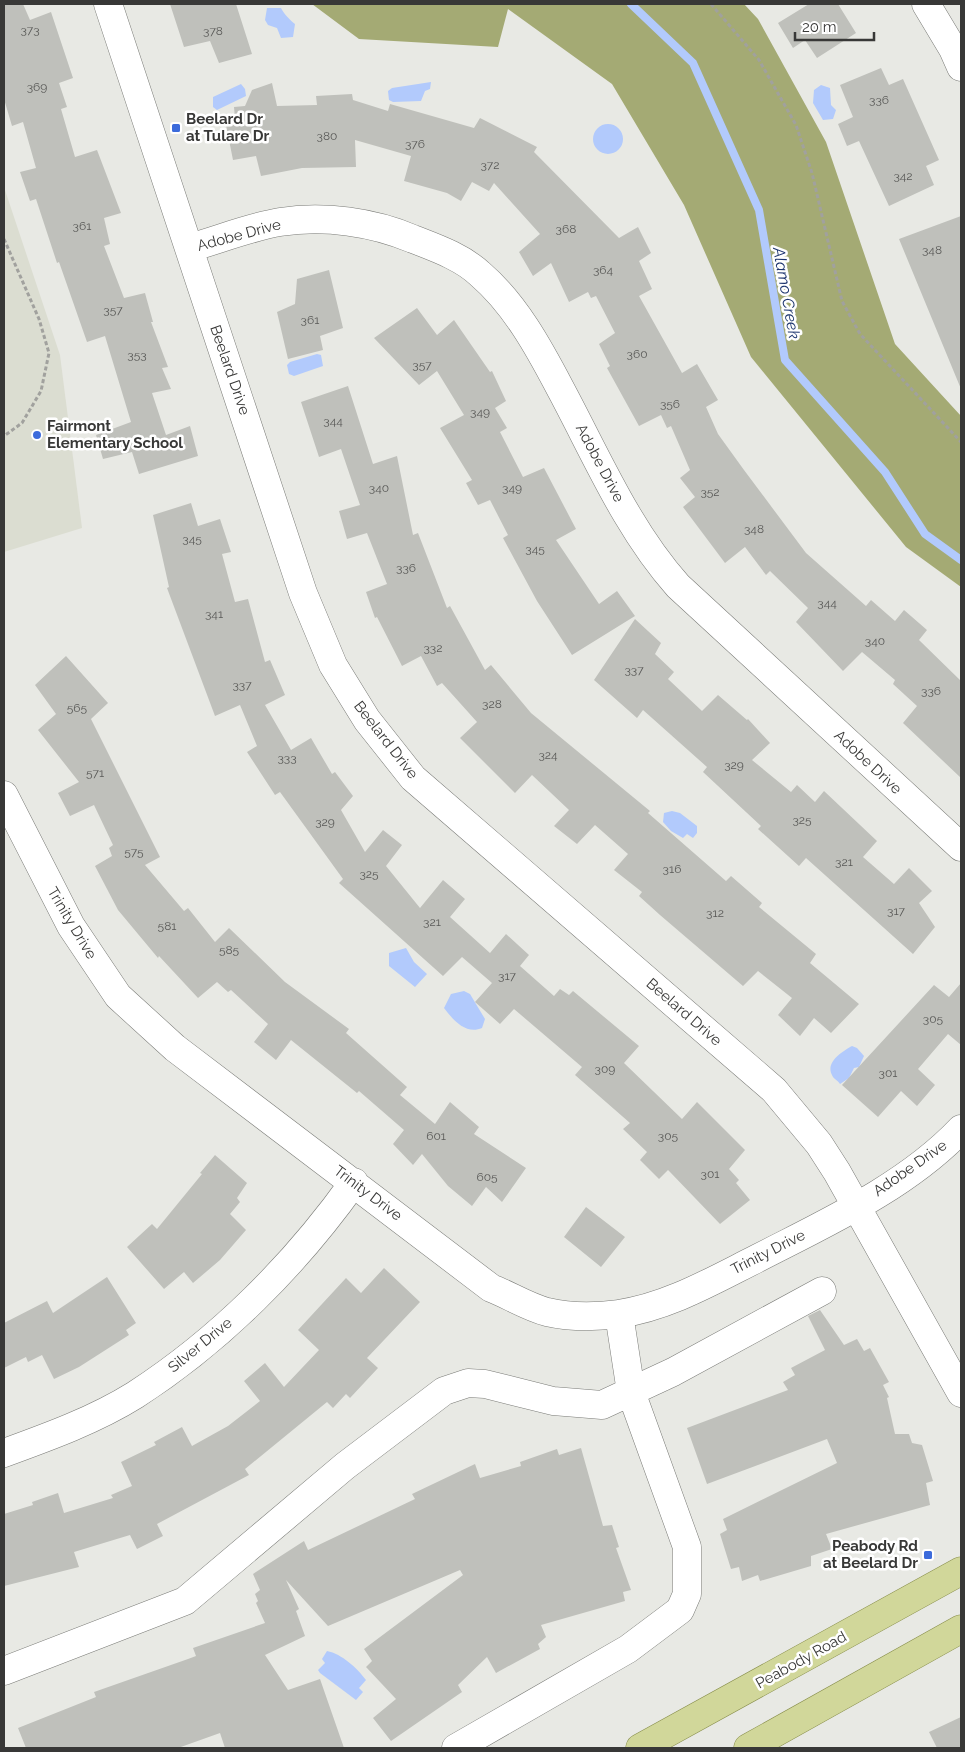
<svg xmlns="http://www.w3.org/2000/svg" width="965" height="1752" font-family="Raleway,sans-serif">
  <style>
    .built { fill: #dbddd1 }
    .forest { fill: #a4aa74 }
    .water { fill: #b2cafc }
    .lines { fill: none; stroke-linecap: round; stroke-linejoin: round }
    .stream { stroke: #b2cafc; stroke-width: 8 }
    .building { fill: #bfc0bb }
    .minor-casing { stroke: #7a7b77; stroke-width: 29 }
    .major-casing { stroke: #888e4c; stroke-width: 29 }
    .path { stroke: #a1a19e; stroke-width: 3; stroke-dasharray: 4 2.5; stroke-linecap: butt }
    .minor { stroke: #fff; stroke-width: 28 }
    .major { stroke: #d1d79a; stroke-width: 28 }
    .poi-dot { fill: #3c6bdb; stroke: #fff; stroke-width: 2 }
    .labels { text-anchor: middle; stroke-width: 5; stroke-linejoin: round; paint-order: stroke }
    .number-label { font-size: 12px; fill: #5a5a58 }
    .poi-label { font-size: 15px; font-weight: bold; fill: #383837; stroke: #fff; text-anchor: start }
    .street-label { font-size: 15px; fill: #383837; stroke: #fff }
    .water-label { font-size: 16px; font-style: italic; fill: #1c346e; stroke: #fff }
  </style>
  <rect width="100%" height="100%" fill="#e8e9e4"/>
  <path class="built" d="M4 187 60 355 82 528 4 552Z"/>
  <path class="forest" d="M312 4H744L758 19 826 142 895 344 961 416V587L906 547 751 357 684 205 612 84 508 9 498 47 359 39Z"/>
  <path class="water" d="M267 8H281C284 14 290 20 295 24L293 37 281 38 277 28 268 25 265 20Z
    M431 82 430 89 425 91 421 101 393 102 389 100 388 91 392 88Z
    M241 84 245 89 246 96 217 110 213 107V97Z
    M821 85 830 88 831 105 836 110 833 119 823 120 813 103 814 90Z
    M593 139a15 15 0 1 1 30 0a15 15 0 1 1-30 0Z
    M317 354 321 355 323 366 294 376 289 374 287 365 290 362Z
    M672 811 680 813 697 826V833L693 838 687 834 683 838 671 831 663 822 664 813Z
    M406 948 414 962 427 974 415 987 389 966V953Z
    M464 991 470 994 485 1019 482 1028C466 1035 453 1020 444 1008L451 994Z
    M852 1046 857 1048 864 1056 859 1067 854 1068 849 1078 840 1084C838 1080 833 1079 832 1075 825 1062 843 1051 852 1046Z
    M327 1651C342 1654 357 1668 366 1680L359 1688 363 1692 356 1700 320 1673 318 1670 325 1663 322 1659Z"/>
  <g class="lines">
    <path class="stream" d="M631 4 693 63 759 210 785 360 885 472 925 534 961 560"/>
  </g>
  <path class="building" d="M4 4H23L30 20 51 12 73 78 59 83 67 107 61 109 75 157 97 150 121 213 104 218 110 244 104 246 124 298 145 293 153 322H151L168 367 162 368 171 389 152 393 166 435 190 426 198 456 139 474 132 452 103 459 96 435 131 422 105 336 87 342 59 262 57 263 36 199 30 201 20 172 36 168 23 122 12 126 4 99Z
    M170 4H236L252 54 219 63 210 41 184 47Z
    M809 4H838L856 33 817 58 805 40 793 48 778 23Z
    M881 68 889 85 903 79 939 160 926 166 934 185 889 206 859 141 847 146 838 124 853 117 840 85Z
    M272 83 277 106 317 105 316 96 352 94 353 100 388 111 390 104 474 128 480 118 537 147 534 152 619 238 638 227 651 253 639 261 652 289 639 296 682 373 697 364 718 400 706 407 718 434 744 470 806 553 866 606 871 600 895 621 904 610 927 630 919 640 961 681V778L903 723 917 706 893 684 895 680 862 652 843 671 796 622 808 608 770 571 766 575 745 547 725 563 683 507 695 497 680 478 690 470 671 426 667 428 661 415 639 426 607 368 610 366 599 344 615 333 596 296 591 298 588 292 569 302 551 263 533 276 519 252 540 234 494 183 489 191 472 182 461 201 447 193 404 181 411 156 355 140 356 167 302 168 261 176 256 156 233 160 225 120 235 118 234 107 245 106 252 90Z
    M961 216V389L899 239Z
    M329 270 343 328 320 336 323 350 288 359 277 312 295 304 297 279Z
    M417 308 437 335 454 320 490 372 492 371 506 401 495 408 507 428 500 432 523 477 544 468 576 529 556 540 599 604 617 591 635 616 572 655 537 601 503 538 508 535 490 500 478 505 466 483 472 480 440 428 464 415 437 371 419 385 374 338Z
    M348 386 373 464 397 456 413 535 418 533 447 608 450 606 485 670 491 665 531 713 650 811 648 813 726 881 731 876 762 903 759 907 816 954 810 963 859 1004 831 1033 814 1018 800 1036 778 1015 792 998 758 971 743 986 660 915 639 896 642 892 614 870 628 854 595 825 577 844 554 826 569 810 532 775 515 793 460 738 477 722 442 683 437 686 421 656 402 666 377 617 375 618 366 592 387 584 367 533 347 539 339 511 360 505 341 449 319 457 301 402Z
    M191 503 198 526 220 519 231 552 222 554 235 602 248 599 265 662 270 660 285 695 265 705 291 750 311 738 332 774 335 772 353 796 341 810 365 852 383 830 402 845 386 866 420 908 443 880 465 899 450 917 490 953 506 934 529 955 520 966 554 996 560 989 569 995 573 991 639 1046 624 1063 682 1119 697 1102 745 1150 729 1169 739 1180 736 1183 750 1200 720 1224 670 1172 668 1170 659 1179 640 1160 647 1152 623 1129 630 1123 575 1075 582 1067 514 1009 500 1024 475 1002 492 983 462 957 443 976 339 883 343 879 280 792 275 795 247 752 257 746 240 705 215 716 167 588 169 587 153 515Z
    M635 619 661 643 655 654 674 672 668 679 702 711 718 695 747 720 748 719 770 743 752 760 791 792 797 785 815 802 824 791 877 841 863 857 894 884 909 868 932 891 919 903 935 927 913 954 806 858 799 866 758 829 761 826 703 772 707 767 643 710 637 718 594 680Z
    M66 656 108 703 91 719 160 857 145 865 184 911 188 908 215 942 229 928 285 982 349 1029 346 1033 407 1087 400 1095 435 1124 450 1102 479 1127 474 1134 526 1168 502 1202 486 1187 472 1206 448 1186 422 1154 413 1165 393 1144 404 1130 359 1091 357 1093 291 1040 276 1060 254 1042 268 1024 231 990 228 992 217 982 198 998 159 956 158 958 118 910 95 866 112 856 109 848 113 845 94 805 70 816 58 793 79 782 38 730 56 714 35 685Z
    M961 983V1045L948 1034 918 1069 935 1085 917 1106 901 1091 878 1117 842 1085 934 985 949 997Z
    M215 1155 247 1183 237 1198 240 1202 230 1214 246 1230 220 1260 193 1283 184 1272 164 1289 127 1247 152 1224 157 1229 202 1174 200 1173Z
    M586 1207 625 1237 601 1267 564 1237Z
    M384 1268 420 1302 367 1358 378 1368 350 1398 346 1394 333 1408 327 1402 245 1469 249 1475 157 1524 163 1536 137 1549 130 1535 74 1552 79 1567 4 1586V1514L33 1505 32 1502 58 1493 64 1513 113 1498 111 1495 132 1486 121 1462 156 1445 154 1442 182 1427 192 1446 228 1426 260 1401 244 1381 265 1363 284 1387 319 1350 298 1330 346 1278 361 1293Z
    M107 1277 136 1323 126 1330 129 1335 79 1367 54 1379 42 1355 28 1362 26 1357 4 1368V1323L47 1301 53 1313Z
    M820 1310 844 1345 857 1339 864 1351 870 1348 889 1382 883 1385 889 1397 887 1398 895 1434H909L912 1443 922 1445 933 1481 926 1483 930 1505 826 1534 832 1549 811 1556V1566L760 1581 758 1575 742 1581 739 1567 731 1569 720 1534 727 1530 723 1519 837 1463 827 1439 707 1484 687 1428 788 1390 783 1382 795 1375 791 1368 825 1350 808 1316Z
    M581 1448 603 1526 612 1525 619 1547 616 1548 631 1590 623 1592 625 1601 541 1625 546 1637 538 1644 540 1649 496 1673 487 1657 458 1685 462 1692 391 1741 373 1718 396 1699 366 1667 372 1661 364 1649 463 1575 460 1570 328 1626 286 1580 299 1609 296 1611 305 1636 265 1655 288 1690 320 1679 344 1748H225L220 1733 178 1748H26L18 1728 96 1697 94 1692 188 1659 196 1656 193 1648 265 1623 256 1603 258 1601 255 1594 260 1590 253 1574 304 1541 308 1550 415 1499 412 1494 475 1464 480 1478 521 1466 520 1462 557 1449 559 1455Z
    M961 1717V1748H937L929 1732Z"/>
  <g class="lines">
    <defs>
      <path id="minor" d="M108 4 303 593 333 665 367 720 413 778 774 1090 819 1144 837 1172 961 1393
        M926 4 953 49 961 67
        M189 248C218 240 250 227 280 222 324 215 373 222 413 239 436 248 462 257 480 274 515 304 539 348 560 388 596 455 627 529 678 586L961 847
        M4 795 71 926 118 996 175 1048 491 1288C509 1295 528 1307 547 1312 569 1317 596 1317 618 1314 668 1307 714 1280 758 1258 828 1222 907 1186 961 1129
        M4 1453C48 1437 95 1420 135 1395 220 1340 295 1265 354 1182
        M4 1671 185 1601 345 1466 444 1391 468 1383 485 1384 553 1401 602 1405 673 1372 822 1291
        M456 1748 628 1649 680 1610 687 1594V1547L631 1392 619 1314"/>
      <path id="major" d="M640 1748 961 1571
        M748 1748 961 1629"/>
    </defs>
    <use href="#minor" class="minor-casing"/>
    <use href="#major" class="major-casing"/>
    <path class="path" d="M711 4 759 60 796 125 812 173 842 301 860 334 961 442
      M4 239 39 319 49 353 41 391 22 423 4 436"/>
    <use href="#minor" class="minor"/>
    <use href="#major" class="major"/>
  </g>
  <g class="poi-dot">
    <rect x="171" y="123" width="10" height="10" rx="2.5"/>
    <circle cx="37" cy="435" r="5"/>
    <rect x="923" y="1550" width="10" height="10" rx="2.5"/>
  </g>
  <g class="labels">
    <g class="number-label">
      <text x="30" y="34">373</text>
      <text x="213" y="35">378</text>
      <text x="37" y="91">369</text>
      <text x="879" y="104">336</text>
      <text x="327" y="140">380</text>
      <text x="415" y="148">376</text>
      <text x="490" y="169">372</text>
      <text x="903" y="180">342</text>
      <text x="82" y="230">361</text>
      <text x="566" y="233">368</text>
      <text x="932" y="254">348</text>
      <text x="603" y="274">364</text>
      <text x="113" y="314">357</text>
      <text x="310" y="324">361</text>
      <text x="637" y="358">360</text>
      <text x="137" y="359">353</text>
      <text x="422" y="369">357</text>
      <text x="670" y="408">356</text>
      <text x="480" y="416">349</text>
      <text x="333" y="425">344</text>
      <text x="379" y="492">340</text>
      <text x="512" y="492">349</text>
      <text x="710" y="496">352</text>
      <text x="754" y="533">348</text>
      <text x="192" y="543">345</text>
      <text x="535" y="553">345</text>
      <text x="406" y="572">336</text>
      <text x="827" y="607">344</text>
      <text x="214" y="618">341</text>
      <text x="875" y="645">340</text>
      <text x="433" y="652">332</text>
      <text x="634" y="674">337</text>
      <text x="242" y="689">337</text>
      <text x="931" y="695">336</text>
      <text x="492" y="708">328</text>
      <text x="77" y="712">565</text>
      <text x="548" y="759">324</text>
      <text x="287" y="762">333</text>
      <text x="734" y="769">329</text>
      <text x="95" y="777">571</text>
      <text x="802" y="824">325</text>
      <text x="325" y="826">329</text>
      <text x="134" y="856">575</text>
      <text x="844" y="866">321</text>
      <text x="672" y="873">316</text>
      <text x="369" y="878">325</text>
      <text x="896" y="915">317</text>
      <text x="715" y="917">312</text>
      <text x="432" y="926">321</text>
      <text x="167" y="930">581</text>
      <text x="229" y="954">585</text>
      <text x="507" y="980">317</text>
      <text x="933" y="1023">305</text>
      <text x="605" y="1073">309</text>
      <text x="888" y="1077">301</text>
      <text x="436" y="1140">601</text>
      <text x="668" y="1140">305</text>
      <text x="710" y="1178">301</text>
      <text x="487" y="1181">605</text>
    </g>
    <g class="poi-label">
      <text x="186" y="124">Beelard Dr<tspan x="186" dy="17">at Tulare Dr</tspan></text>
      <text x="47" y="431">Fairmont<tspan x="47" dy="17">Elementary School</tspan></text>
      <text x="918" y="1551" text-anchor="end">Peabody Rd<tspan x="918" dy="17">at Beelard Dr</tspan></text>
    </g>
    <g class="street-label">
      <text transform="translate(239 235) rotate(-15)" y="5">Adobe Drive</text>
      <text transform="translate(230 370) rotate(71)" y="5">Beelard Drive</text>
      <text transform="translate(600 463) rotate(62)" y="5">Adobe Drive</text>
      <text transform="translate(386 740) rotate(52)" y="5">Beelard Drive</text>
      <text transform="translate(868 762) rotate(43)" y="5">Adobe Drive</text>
      <text transform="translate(72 923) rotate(59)" y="5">Trinity Drive</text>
      <text transform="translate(684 1012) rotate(41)" y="5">Beelard Drive</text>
      <text transform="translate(910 1168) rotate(-35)" y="5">Adobe Drive</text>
      <text transform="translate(368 1193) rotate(37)" y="5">Trinity Drive</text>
      <text transform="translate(768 1252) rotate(-27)" y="5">Trinity Drive</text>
      <text transform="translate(200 1345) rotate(-39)" y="5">Silver Drive</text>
      <text transform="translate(801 1660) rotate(-29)" y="5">Peabody Road</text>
    </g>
    <g class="water-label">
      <text transform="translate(787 293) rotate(80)" y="6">Alamo Creek</text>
    </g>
  </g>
  <rect width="965" height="1752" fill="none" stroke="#383837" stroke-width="10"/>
  <path d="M795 32v8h79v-8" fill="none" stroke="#383837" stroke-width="2.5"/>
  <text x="802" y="32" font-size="15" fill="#383837" stroke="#ffffff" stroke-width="4" paint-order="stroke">20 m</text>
</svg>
